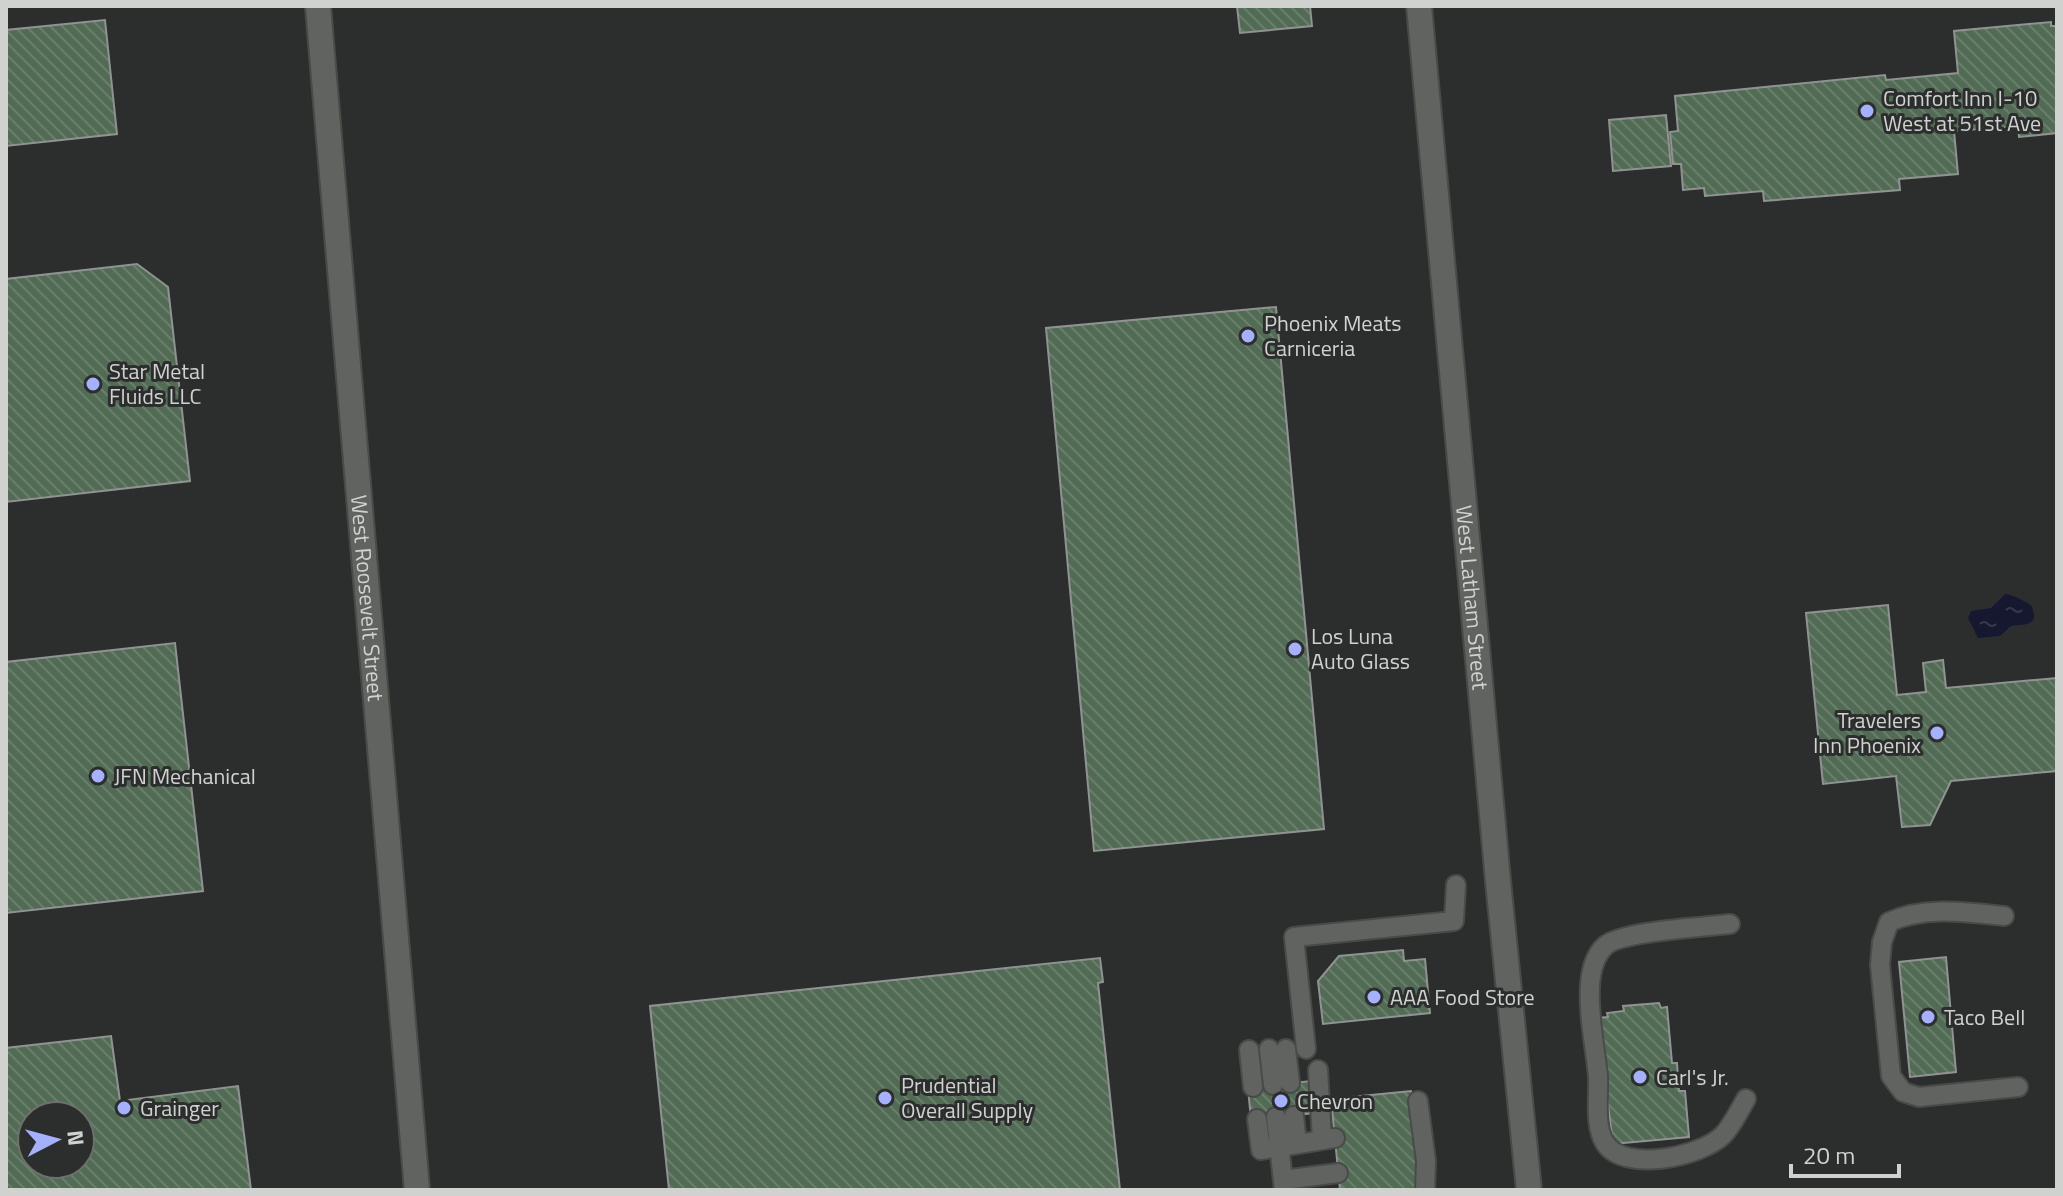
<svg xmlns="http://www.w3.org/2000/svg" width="2063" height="1196" font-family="'Titillium Web',sans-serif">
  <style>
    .water { fill: url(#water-ripples) }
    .building { fill: url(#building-back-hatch); stroke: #909391; stroke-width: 2; fill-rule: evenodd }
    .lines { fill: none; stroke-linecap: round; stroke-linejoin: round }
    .service-casing { stroke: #494b49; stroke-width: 22 }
    .minor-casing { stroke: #494b49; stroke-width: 28 }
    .tertiary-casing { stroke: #494b49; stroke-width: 28 }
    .service { stroke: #616361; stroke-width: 18 }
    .minor { stroke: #616361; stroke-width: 24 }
    .tertiary { stroke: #616361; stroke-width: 24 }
    .poi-dot { fill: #a5b1fc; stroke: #2c2e2d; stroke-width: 3 }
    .labels { text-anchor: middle; stroke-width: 6; stroke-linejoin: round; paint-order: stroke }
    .poi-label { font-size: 22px; fill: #d0d2d0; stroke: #2c2e2d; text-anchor: start }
    .street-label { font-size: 22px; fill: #d0d2d0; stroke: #2c2e2d }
  </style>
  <defs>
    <pattern id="water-ripples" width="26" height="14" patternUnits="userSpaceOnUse" patternTransform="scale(2)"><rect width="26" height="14" fill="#15182f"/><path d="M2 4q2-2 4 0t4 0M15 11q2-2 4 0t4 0" fill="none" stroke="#36394c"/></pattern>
    <pattern id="building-back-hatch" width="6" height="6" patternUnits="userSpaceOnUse" patternTransform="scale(2)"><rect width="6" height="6" fill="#516b55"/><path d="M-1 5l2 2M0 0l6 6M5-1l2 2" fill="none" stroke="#697f6c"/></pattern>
  </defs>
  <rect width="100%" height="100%" fill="#2c2e2d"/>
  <path class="water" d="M2005 594C2014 595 2024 601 2031 605 2041 627 2024 624 2011 626L2000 636 1978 638 1968 618 1971 611 1991 608Z"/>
  <path class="building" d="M1237 6H1310L1312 26 1240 33Z
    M105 20 117 134 6 146V30Z
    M2051 22V26H2057V133L2019 137 2018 126 1954 131 1958 174 1899 179 1900 190 1764 201 1763 191 1705 196 1704 188 1683 190 1681 164H1673L1670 132 1678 131 1675 96 1885 75 1886 80 1958 73 1954 31Z
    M1666 115 1671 166 1613 171 1609 120Z
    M137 264 168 287 190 481 6 502V279Z
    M1276 307 1324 829 1094 851 1046 328Z
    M1888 605 1897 695 1926 692 1923 663 1943 660 1946 688 2057 678V771L1951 781 1930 825 1902 827 1896 776 1823 784 1806 613Z
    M175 643 203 891 6 913V662Z
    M1403 950 1404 961 1425 959 1430 1013 1323 1024 1318 981 1339 956Z
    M1946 957 1956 1072 1910 1077 1899 962Z
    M1100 958 1103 982 1098 983 1120 1190H669L650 1006Z
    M1659 1003 1661 1008 1667 1007 1672 1063H1677L1679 1091H1685L1689 1137 1613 1144 1597 1018 1608 1017 1607 1013 1624 1011 1623 1006Z
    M111 1036 120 1101 238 1086 251 1190H6V1048ZM32 1116H80V1164H32Z
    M1311 1081 1314 1113 1251 1120 1248 1088Z
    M1411 1091 1421 1190H1340L1331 1099Z"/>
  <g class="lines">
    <defs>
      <path id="service" d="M2004 916C1966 912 1925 906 1889 922L1882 942 1880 965 1891 1076 1903 1092 1919 1097 2018 1087
        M1730 924C1705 927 1620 931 1605 946 1594 956 1591 971 1590 985 1588 1015 1595 1046 1598 1076 1599 1096 1594 1126 1605 1143 1624 1173 1701 1157 1723 1135 1732 1126 1739 1111 1746 1099
        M1269 1049 1273 1085
        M1286 1049 1290 1083
        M1306 1049 1294 937 1454 921 1456 885
        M1249 1050 1253 1087
        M1318 1070 1322 1140
        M1418 1101 1426 1161 1425 1190
        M1294 1116 1297 1144
        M1276 1117 1284 1190
        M1257 1119 1261 1150 1335 1138
        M1283 1180 1338 1173"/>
      <g id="minor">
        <path id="s1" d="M1419 6 1498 881 1529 1190"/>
      </g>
      <g id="tertiary">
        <path id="s2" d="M318 6 417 1190"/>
      </g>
    </defs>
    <use href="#service" class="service-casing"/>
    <use href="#minor" class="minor-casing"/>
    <use href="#tertiary" class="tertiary-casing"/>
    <use href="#service" class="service"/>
    <use href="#minor" class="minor"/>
    <use href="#tertiary" class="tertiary"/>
  </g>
  <g class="poi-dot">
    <circle cx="1867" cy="111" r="8"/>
    <circle cx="1248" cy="336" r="8"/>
    <circle cx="93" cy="384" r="8"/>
    <circle cx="1295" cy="649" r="8"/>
    <circle cx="1937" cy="733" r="8"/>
    <circle cx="98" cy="776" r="8"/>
    <circle cx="1374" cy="997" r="8"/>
    <circle cx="1928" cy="1017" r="8"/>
    <circle cx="1640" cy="1077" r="8"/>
    <circle cx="885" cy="1098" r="8"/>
    <circle cx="1281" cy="1101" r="8"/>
    <circle cx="124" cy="1108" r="8"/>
  </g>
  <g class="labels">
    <g class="poi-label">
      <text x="1883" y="106">Comfort Inn I-10<tspan x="1883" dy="25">West at 51st Ave</tspan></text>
      <text x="1264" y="331">Phoenix Meats<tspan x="1264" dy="25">Carniceria</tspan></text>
      <text x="109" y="379">Star Metal<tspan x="109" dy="25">Fluids LLC</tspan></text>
      <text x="1311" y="644">Los Luna<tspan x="1311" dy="25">Auto Glass</tspan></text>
      <text x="1921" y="728" text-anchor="end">Travelers<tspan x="1921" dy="25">Inn Phoenix</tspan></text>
      <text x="114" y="784">JFN Mechanical</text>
      <text x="1390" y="1005">AAA Food Store</text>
      <text x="1944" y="1025">Taco Bell</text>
      <text x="1656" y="1085">Carl's Jr.</text>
      <text x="901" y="1093">Prudential<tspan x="901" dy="25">Overall Supply</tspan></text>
      <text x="1297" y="1109">Chevron</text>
      <text x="140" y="1116">Grainger</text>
    </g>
    <g class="street-label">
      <text dy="8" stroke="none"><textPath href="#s2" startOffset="594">West Roosevelt Street</textPath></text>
      <text dy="8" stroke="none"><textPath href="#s1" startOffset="594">West Latham Street</textPath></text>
    </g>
  </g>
  <rect width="2063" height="1196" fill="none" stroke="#d0d2d0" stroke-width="16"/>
  <g transform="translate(56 1140) rotate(84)"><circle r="38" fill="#2c2e2d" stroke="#6e706e" stroke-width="2"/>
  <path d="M0-6L14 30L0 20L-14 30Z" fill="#a5b1fc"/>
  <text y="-12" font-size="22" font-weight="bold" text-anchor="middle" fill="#d0d2d0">N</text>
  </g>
  <path d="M1791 1164v12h108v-12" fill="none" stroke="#d0d2d0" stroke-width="4"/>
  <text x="1803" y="1164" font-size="24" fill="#d0d2d0" stroke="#2c2e2d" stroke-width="6" paint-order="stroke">20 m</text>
</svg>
